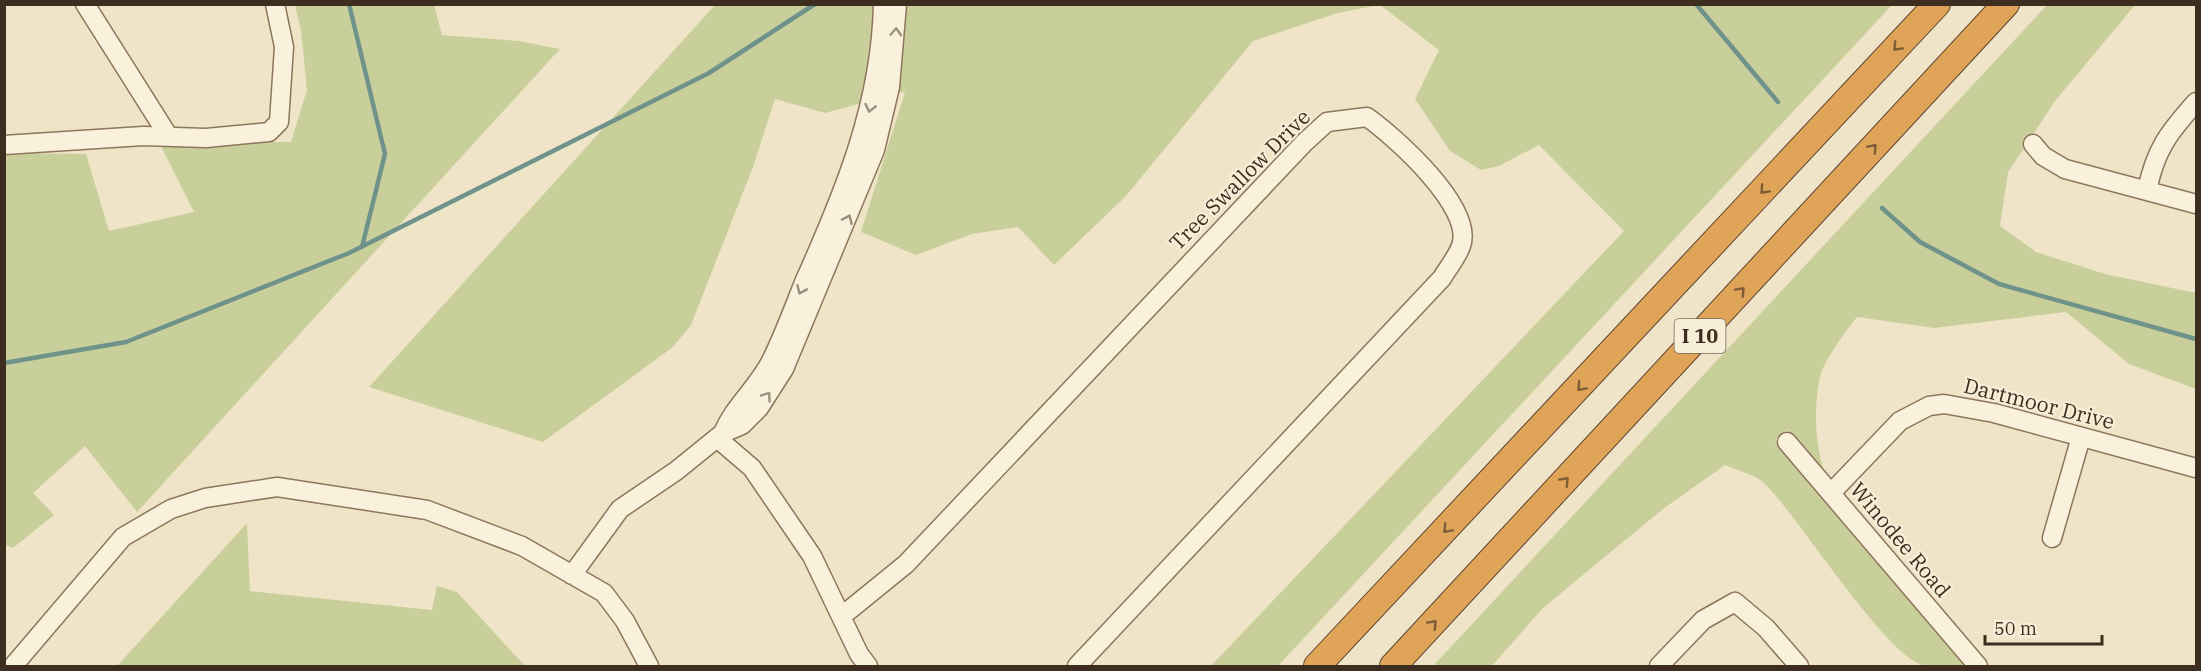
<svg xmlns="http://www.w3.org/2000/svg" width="2201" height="671" font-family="'IBM Plex Serif',serif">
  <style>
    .green { fill: #c9cf9b }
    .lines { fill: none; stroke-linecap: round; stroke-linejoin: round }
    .stream { stroke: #6f938a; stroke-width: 4.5 }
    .minor-casing { stroke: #8d765c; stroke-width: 21 }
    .highway-casing { stroke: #5b4430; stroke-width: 28 }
    .minor { stroke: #faf1dc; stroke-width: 18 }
    .highway { stroke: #e0a458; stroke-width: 26 }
    .oneway { stroke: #9c907e }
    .oneway2 { stroke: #7e5d36 }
    .labels { text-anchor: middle; stroke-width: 4.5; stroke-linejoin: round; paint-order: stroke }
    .shield { fill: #f7eed8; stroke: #756857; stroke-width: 1.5 }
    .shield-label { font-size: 20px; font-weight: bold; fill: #3d2e20 }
    .street-label { font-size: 21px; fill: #3d2e20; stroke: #f7eed8 }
  </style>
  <rect width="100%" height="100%" fill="#f0e4c8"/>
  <path class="green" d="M295 5H434L442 35 519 41 560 49 137 512 85 446 33 493 54 515 13 548 5 545V153L86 154 109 231 194 212 159 142H291L307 90 301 31Z
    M715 5H875L862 103 825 113 775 99 753 167 691 325 673 347 543 442 369 387Z
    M906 5V4L1379 5 1338 13 1253 41 1126 196 1054 265 1018 227 972 234 916 255 861 232 905 92 898 93Z
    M1380 5H1892L1278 666H1211L1624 231 1539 145 1499 166 1481 170 1450 151 1415 99 1439 50Z
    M2047 5H2135L2055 101 2034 133 2022 142 2025 147 2008 172 2000 226 2036 252 2105 274 2196 293V389L2129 364 2066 312 1934 328 1857 317C1846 330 1824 361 1820 377 1814 406 1814 447 1826 475L1787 430 1775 440 1967 666C1954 666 1939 669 1926 666 1887 660 1798 515 1763 482 1754 474 1736 470 1725 465L1663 509 1543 608 1492 666H1433Z
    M247 523 250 591 432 610 437 586 457 592 525 666H117Z"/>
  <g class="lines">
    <path class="stream" d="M349 4 385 154 362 247
      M1696 4 1778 102
      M1882 208 1920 242 1999 284 2196 339
      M4 363 126 342 349 253 709 73 815 4"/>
    <defs>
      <path id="minor" d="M85 4 169 137
        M2033 144 2043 156 2065 169 2196 204
        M4 145 143 136 206 138 269 132 279 122 284 47 275 4
        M2147 191C2155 150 2169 132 2196 102
        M723 433C734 406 758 387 771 361 784 335 794 307 805 280 845 191 881 103 883 4
        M717 438 752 468 812 556 859 654 868 666
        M1787 442 1978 666
        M1831 493 1900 421 1929 406 1944 404 1994 413 2196 468
        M2052 538 2081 437
        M572 575 620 509 676 471 723 433 742 425 759 408 784 369 875 150 890 87 897 4
        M842 616 906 564 1304 143 1327 122 1367 117C1395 137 1475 208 1461 246 1457 257 1448 268 1442 278L1077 666
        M13 666 123 537 171 509 205 498 277 487 427 510 522 546 604 593 625 621 649 666
        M1659 666 1703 620 1735 602 1766 628 1799 666"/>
      <path id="highway" d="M1317 666 1937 4
        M1393 666 2006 4"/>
    </defs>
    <use href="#minor" class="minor-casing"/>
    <use href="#highway" class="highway-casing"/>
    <use href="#minor" class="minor"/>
    <use href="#highway" class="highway"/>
  </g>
  <defs><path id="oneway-chevron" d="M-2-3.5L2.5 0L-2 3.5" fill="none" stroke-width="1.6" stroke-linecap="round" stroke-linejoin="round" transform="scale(1.5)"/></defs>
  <g class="oneway">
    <use href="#oneway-chevron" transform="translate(896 32) rotate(-87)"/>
    <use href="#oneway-chevron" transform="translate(870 108) rotate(103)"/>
    <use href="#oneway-chevron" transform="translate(848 219) rotate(-66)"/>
    <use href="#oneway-chevron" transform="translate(801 290) rotate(114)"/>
    <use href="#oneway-chevron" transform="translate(767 396) rotate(-55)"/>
  </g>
  <g class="oneway2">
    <use href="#oneway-chevron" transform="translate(1897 47) rotate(133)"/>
    <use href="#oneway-chevron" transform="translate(1873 148) rotate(-47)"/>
    <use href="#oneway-chevron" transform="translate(1764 190) rotate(133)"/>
    <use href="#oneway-chevron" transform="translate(1741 291) rotate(-47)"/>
    <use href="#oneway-chevron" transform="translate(1581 387) rotate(133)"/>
    <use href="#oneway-chevron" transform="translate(1565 481) rotate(-47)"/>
    <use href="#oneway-chevron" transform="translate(1447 529) rotate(133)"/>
    <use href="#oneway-chevron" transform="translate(1433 624) rotate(-47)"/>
  </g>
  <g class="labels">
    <rect class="shield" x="1674.5" y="319" width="51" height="34" rx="4.5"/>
    <g class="shield-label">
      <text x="1700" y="343">I 10</text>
    </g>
    <g class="street-label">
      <text transform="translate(1240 180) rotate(-45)" y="7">Tree Swallow Drive</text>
      <text transform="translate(2039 404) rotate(14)" y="7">Dartmoor Drive</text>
      <text transform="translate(1900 540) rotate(50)" y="7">Winodee Road</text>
    </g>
  </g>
  <rect width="2201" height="671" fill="none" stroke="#3d2e20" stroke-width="12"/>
  <path d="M1985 635v9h117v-9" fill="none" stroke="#3d2e20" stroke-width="3"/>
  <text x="1994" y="635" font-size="18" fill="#3d2e20" stroke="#f7eed8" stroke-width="4.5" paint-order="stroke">50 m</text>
</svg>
